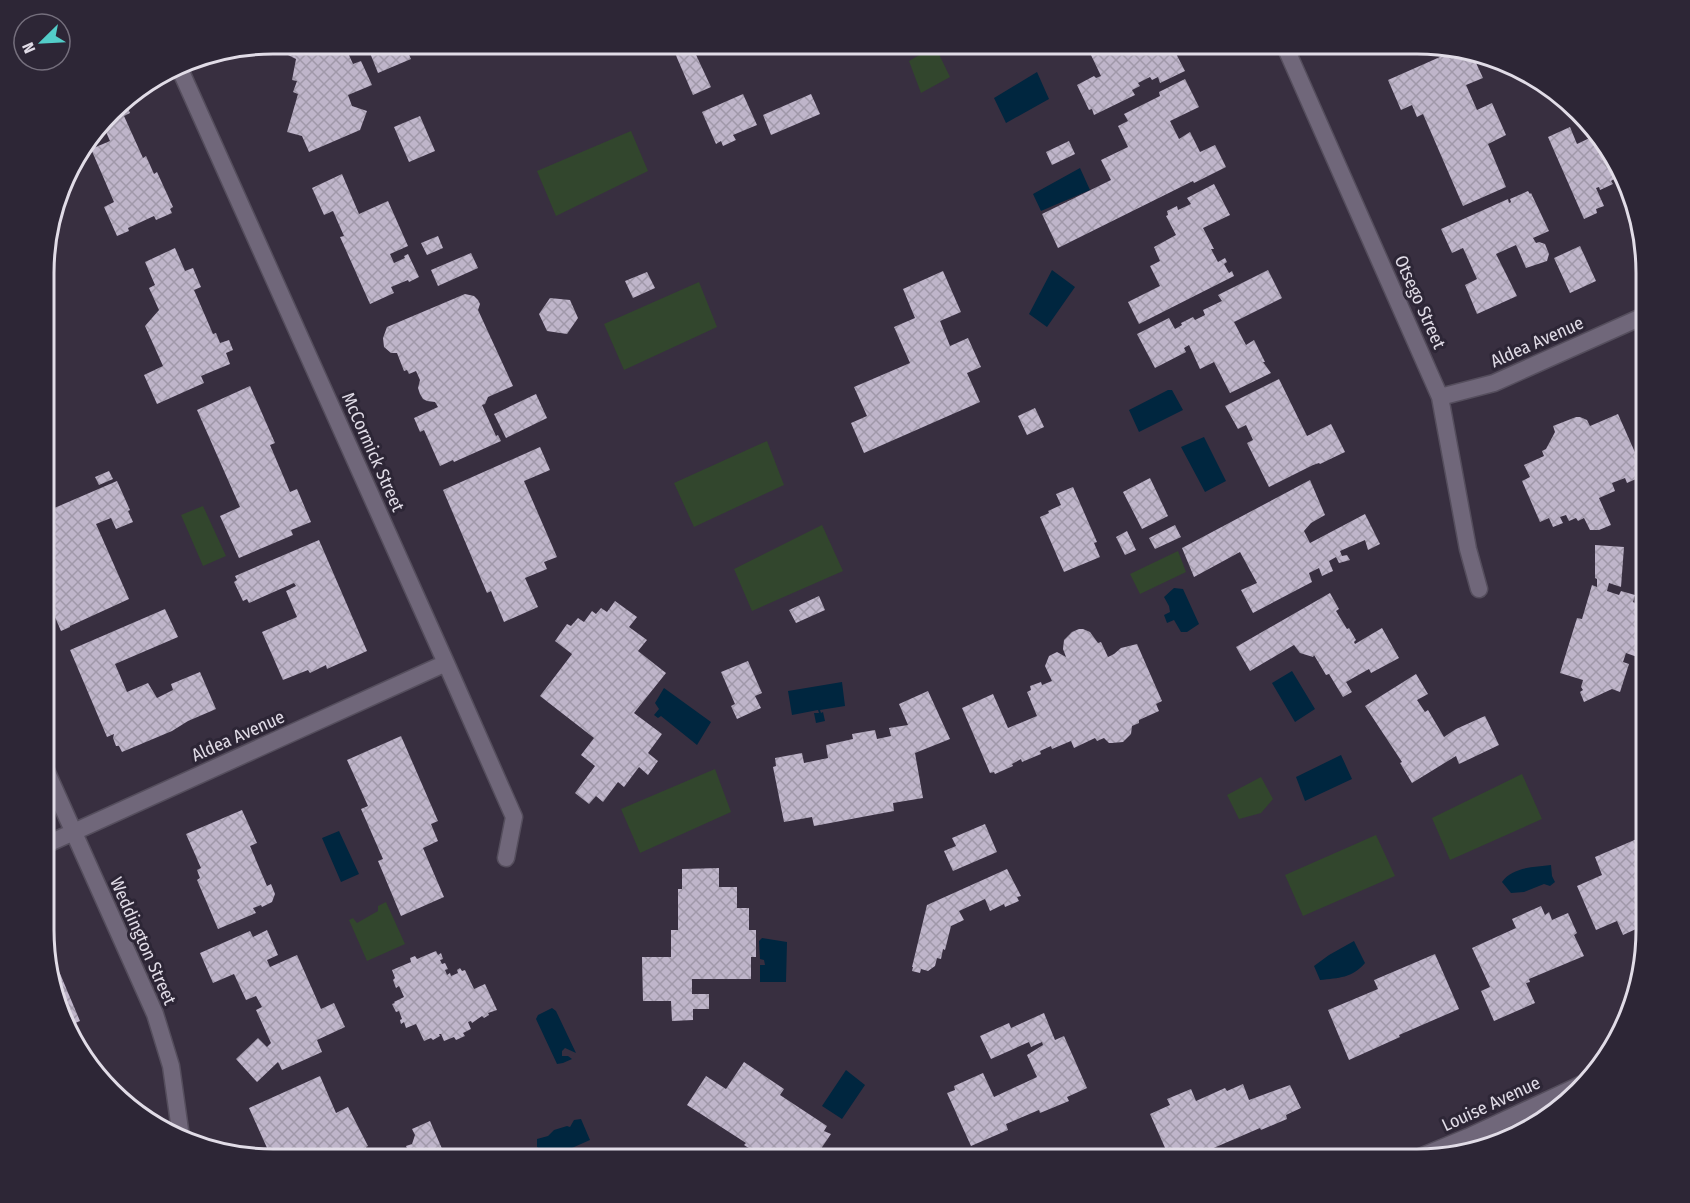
<svg xmlns="http://www.w3.org/2000/svg" width="1690" height="1203" font-family="'Fira Sans Condensed',sans-serif">
  <style>
    .garden { fill: #32462d }
    .water { fill: #00263f }
    .building { fill: url(#building-cross-hatch) }
    .lines { fill: none; stroke-linecap: round; stroke-linejoin: round }
    .minor-casing { stroke: #554e5d; stroke-width: 19 }
    .tertiary-casing { stroke: #554e5d; stroke-width: 19 }
    .minor { stroke: #70677a; stroke-width: 16 }
    .tertiary { stroke: #70677a; stroke-width: 16 }
    .labels { text-anchor: middle; stroke-width: 6; stroke-linejoin: round; paint-order: stroke }
    .street-label { font-size: 18px; fill: #e1dce7; stroke: #2d2636 }
    .rim { fill: none; stroke: #e1dce7; stroke-width: 3 }
  </style>
  <defs>
    <pattern id="building-cross-hatch" width="8" height="8" patternUnits="userSpaceOnUse" patternTransform="scale(1.5)"><rect width="8" height="8" fill="#bfb5ca"/><path d="M0 0l8 8M0 8l8-8" fill="none" stroke="#a098a9"/></pattern>
  </defs>
  <rect width="100%" height="100%" fill="#382f40"/>
  <path class="garden" d="M935 46 950 77 921 93 909 61Z
    M631 131 648 171 556 216 537 171Z
    M699 282 717 327 624 370 604 324Z
    M767 441 784 485 694 527 674 483Z
    M203 506 226 556 203 566 181 515Z
    M822 525 843 571 752 611 734 569Z
    M1178 551 1186 572 1140 594 1130 574Z
    M715 769 731 812 640 853 621 809Z
    M1522 774 1542 819 1450 860 1432 818Z
    M1261 777 1273 799 1261 813 1239 819 1227 795Z
    M1376 835 1395 876 1303 916 1285 875Z
    M386 902 405 944 367 961 349 920 353 918 357 923 378 911V906Z"/>
  <path class="water" d="M1037 72 1049 99 1006 123 994 98Z
    M1080 168 1090 190 1041 211 1033 194Z
    M1052 270 1075 287 1047 327 1029 314Z
    M1168 390H1172L1183 410 1139 432 1129 410Z
    M1204 437 1226 481 1205 492 1181 447Z
    M1174 588 1183 589 1199 624 1187 632H1181L1174 620 1167 623 1164 615 1170 612 1169 606 1164 597Z
    M1292 671 1315 709 1295 722 1272 683Z
    M842 682 845 706 820 710 821 713 823 712 825 721 816 723 814 713H819L818 710 792 715 788 691Z
    M664 688 711 722 697 745 661 716 658 718 654 715 659 709 655 703Z
    M1341 755 1352 779 1305 801 1296 777Z
    M339 831 359 874 341 882 322 838Z
    M1551 865 1552 876 1555 882 1550 886 1544 884 1524 892 1511 893 1502 882C1512 867 1534 867 1551 865Z
    M762 938 787 942 786 982H760V965H765L764 960 760 959 759 941Z
    M1354 941 1365 963C1352 978 1339 978 1320 980L1314 966 1329 955Z
    M552 1008 556 1011 576 1053 565 1048 562 1051V1056H568L572 1059 563 1063 557 1064 536 1019 538 1015Z
    M846 1070 865 1085 842 1119 822 1106Z
    M581 1119 590 1140 547 1159 544 1152 537 1147V1139L548 1136 554 1130 567 1126 570 1127 574 1120Z"/>
  <path class="building" d="M278 44H354L357 50 348 53 353 64 361 61 372 85 348 95 352 106 367 111 360 130 309 152 302 136 287 132 298 94 293 92 297 81 292 80 296 59 288 55 285 46 280 48Z
    M380 44H404L411 59 378 73 370 53 382 48Z
    M447 44H474L472 47 465 50H459Z
    M572 44H600L577 54Z
    M671 44H691L711 87 693 95Z
    M1057 44H1079L1061 53Z
    M1103 44H1139L1143 54 1164 44H1171L1185 71 1160 83 1158 77 1152 80 1150 77 1138 83 1140 86 1132 90 1135 95 1094 115 1092 109 1089 110 1077 85 1094 76 1096 78 1101 76 1090 53 1104 46Z
    M1458 49 1471 52 1483 78 1466 85 1477 110 1492 103 1506 135 1488 144 1506 187 1463 206 1423 114 1417 117 1412 105 1401 110 1388 80Z
    M1185 79 1199 107 1170 121 1179 139 1190 132 1200 152 1215 145 1226 167 1194 183 1193 181 1058 248 1042 214 1111 180 1101 160 1128 147 1118 126 1128 121 1124 114 1160 96 1159 92Z
    M743 94 757 125 733 135 736 140 723 146 721 141 716 144 702 112Z
    M811 94 820 114 771 135 763 115Z
    M124 99 130 113 124 116 143 158 146 156 154 174 157 172 173 207 170 209 172 213 156 220 154 216 128 228 129 231 117 236 104 207 114 202 91 149 110 141 103 125Z
    M420 116 435 151 409 162 394 127Z
    M1570 127 1577 144 1594 136 1623 171 1625 179 1616 183 1614 179 1611 181 1613 184 1600 190 1599 187 1596 188 1604 206 1596 209 1597 213 1584 219 1548 137Z
    M1069 141 1075 154 1052 165 1046 152Z
    M342 174 359 214 388 201 408 246 390 254 394 263 405 258 404 256 408 254 419 277 409 282 408 280 391 287 394 293 370 304 340 237 344 236 333 211 324 215 312 188Z
    M1214 184 1230 215 1203 228 1214 249H1211L1218 262 1225 258 1227 262 1224 264 1229 273 1232 271 1234 276 1139 324 1128 302 1160 286 1150 266 1160 261 1154 247 1176 235 1166 216 1168 215 1167 211 1177 206 1178 210 1191 204 1187 198Z
    M1528 191 1530 194 1531 193 1549 231 1533 238 1536 243 1539 242 1545 244 1549 254 1547 261 1526 268 1516 245 1496 254 1517 296 1477 314 1465 285 1477 279 1463 248 1452 253 1441 229 1508 199 1509 203 1511 202 1510 199Z
    M438 236 443 248 427 255 421 243Z
    M1580 246 1596 281 1570 293 1554 258Z
    M175 248 185 271 193 268 201 287 194 290 213 334 216 333 220 343 229 340 233 350 226 353 230 364 201 376 204 383 157 404 144 375 163 366 145 326 159 310 149 288 155 285 145 262Z
    M471 253 478 268 438 286 431 270Z
    M1268 270 1282 298 1234 322 1246 345 1254 340 1265 362H1263L1271 373 1230 393 1214 362 1200 369 1189 345 1184 348 1186 352 1155 368 1137 334 1169 318 1175 329 1182 325 1181 323 1193 317 1195 320 1205 315 1203 310 1222 301 1218 295Z
    M943 271 961 312 940 321 950 346 968 338 981 367 967 373 980 402 864 453 851 423 867 416 854 387 910 363 894 327 915 318 903 289Z
    M647 272 655 288 633 298 625 281Z
    M465 294 474 296 478 300 480 304 478 310 513 386 488 397 485 404 482 405 496 436 498 435 501 441 454 462 453 460 440 466 424 430 420 432 414 418 438 407 435 402 427 401 423 399 420 394 418 388 420 380 416 371 409 374 407 370 404 371 397 353H391L384 347 383 338 387 327Z
    M550 298 570 300 578 318 567 334 547 331 539 314Z
    M1279 379 1307 436 1331 424 1345 452 1320 464 1319 463 1313 465 1269 487 1247 443 1253 440 1246 425 1238 429 1225 406Z
    M250 386 275 443 270 445 290 492 297 489 311 522 291 530 293 535 239 558 220 516 240 507 197 410Z
    M536 394 547 418 506 438 494 414Z
    M1035 408 1044 427 1027 435 1018 416Z
    M1618 414 1645 475 1627 483 1625 478 1612 483 1615 491 1599 498 1611 525 1599 530H1590L1584 518 1578 521 1576 518 1569 521 1566 515 1560 517 1563 523 1553 527 1549 518 1540 522 1522 481 1530 477 1524 465 1544 456 1542 451 1546 449 1555 432 1553 426 1576 417H1580L1587 420 1590 426Z
    M540 447 550 470 524 481 557 557 544 562 547 569 525 578 538 607 504 622 491 591 487 593 443 490Z
    M109 471 113 479 99 485 95 477Z
    M1150 478 1168 516 1142 529 1123 492Z
    M1310 480 1325 515 1311 523 1304 531 1310 543 1365 514 1380 544 1368 550 1365 540 1340 551 1342 556 1347 555 1350 560 1339 563 1336 557 1329 561 1333 571 1322 576 1319 568 1309 573 1312 582 1253 613 1241 590 1257 583 1240 552 1194 577 1182 548Z
    M117 481 130 510 128 511 133 522 116 529 111 518 96 524 129 599 70 626V627L61 631 45 594V590L53 587 48 576 45 577V512Z
    M1073 487 1097 542 1094 543 1100 557 1064 572 1040 517 1049 513 1048 511 1061 505 1056 494Z
    M1175 525 1181 537 1155 549 1149 538Z
    M1127 531 1136 550 1125 555 1116 537Z
    M319 540 367 651 327 669 326 665 310 673 308 670 283 680 262 632 297 617 286 591 296 586 294 583 249 603 247 599 243 601 234 582 237 580 235 576Z
    M1595 545 1624 547 1621 587 1609 583 1607 591 1619 595 1621 591 1635 595 1633 602 1646 607V666L1638 663 1640 658 1626 653 1623 662 1629 664 1620 692 1612 689 1584 702 1580 692 1583 690 1581 687 1583 680 1560 673 1577 618 1582 619 1592 585 1597 587V579L1595 578Z
    M1330 593 1339 609 1336 611 1347 629 1349 628 1356 640 1354 642 1355 644 1382 628 1399 658 1371 673 1369 669 1346 682 1352 692 1343 697 1329 674 1326 675 1314 655 1313 657 1300 653 1294 645 1250 671 1236 647Z
    M819 596 825 610 796 623 789 610Z
    M615 601 637 617 629 627 647 640 638 651 666 673 634 713 662 734 648 753 658 761 648 775 639 767 624 787 618 782 603 802 596 796 589 804 575 793 595 766 581 755 594 738 540 696 572 654 555 641 567 624 571 626 578 618 584 622 592 611 596 614 601 608 607 612Z
    M165 609 178 637 115 664 127 692 148 683 157 698 173 690 171 684 200 672 216 709 188 721 172 731 122 752 119 746H116L113 738 114 734 107 737 70 650Z
    M1079 629H1083L1090 632 1098 643 1101 642 1108 657 1114 654 1121 648 1137 644 1162 701 1156 704 1159 711 1139 720V723L1132 726 1131 734 1123 742 1112 743H1109L1104 738 1097 741 1095 738 1074 748 1071 741 1052 749 1051 746 1040 751 1041 754 1022 762 1021 759 1012 764 1013 766 995 774 994 772 990 773 962 708 993 694 1008 728 1037 716 1027 692 1031 690 1030 686 1041 682 1042 685 1052 681 1045 666 1049 656 1057 652 1066 657 1063 649 1064 640 1072 632Z
    M748 661 762 693 755 696 761 708 737 719 731 706 735 704 721 672Z
    M1416 674 1428 694 1417 700 1425 712 1428 710 1444 737 1456 729 1485 716 1499 745 1459 764 1456 756 1412 783 1400 763 1402 762 1365 706Z
    M928 691 950 739 915 753 923 798 893 803 894 811 814 826 812 817 784 822 773 767 776 766 775 758 802 753 804 763 828 758 826 745 853 739 852 734 875 730 877 739 891 736 889 728 908 725 899 704Z
    M401 736 438 821 431 824 438 841 423 848 444 897 401 916 378 861 383 859 361 809 368 806 347 760Z
    M242 810 257 843 250 846 267 886 271 884 275 894 272 902 262 907 261 905 253 908 256 913 218 929 197 880 200 878 197 870 201 868 186 834Z
    M985 824 997 852 953 871 944 851 956 846 952 838Z
    M1639 838 1646 855 1645 949 1636 929 1623 935 1617 921 1596 930 1577 886 1602 875 1595 857Z
    M719 868V887H737V908H749V930H756V957H751V979H692V994H709V1009H693V1020L672 1021 671 1001H643L642 957H671V930H678V889H682V869Z
    M1007 869 1021 896 1017 897 1019 901 1005 907 1004 904 990 911 985 899 959 911 964 920 951 926 945 950 943 949 941 959 937 958 935 966 928 971 921 969 920 973 912 971 913 967H912L927 905Z
    M1541 906 1545 915 1549 912 1552 920 1568 913 1577 933 1574 935 1584 956 1529 979 1530 982 1526 983 1535 1003 1494 1021 1481 991 1490 987 1472 948 1516 928 1512 919Z
    M267 930 278 955 267 960 270 967 297 955 321 1009 334 1003 345 1027 317 1040 322 1052 282 1070 278 1062 257 1082 236 1059 258 1038 267 1047 271 1043 256 1010 262 1007 256 996 246 1000 234 974 213 983 200 953 250 931 253 937Z
    M45 938 80 1021 68 1026 45 960Z
    M436 951 438 955 441 953 443 959 440 960 442 964 445 963 448 969 445 970 447 975 450 973 451 976 458 973 457 970 460 968 462 971 465 970 474 989 485 984 497 1010 488 1013 489 1015 484 1018 482 1016 472 1023 471 1021 468 1022 471 1029 463 1033 465 1036 456 1040 454 1037 444 1041 441 1034H439L440 1036 433 1040 431 1038 424 1041 416 1024 406 1028 404 1022 401 1024 400 1020 402 1019 399 1011 396 1012 392 1004 395 1003 394 1002 404 997 399 986 396 988 393 980 395 978 392 970 411 962 410 958 415 956 417 959Z
    M1435 954 1459 1009 1399 1035 1400 1037 1349 1060 1328 1010 1378 989 1374 980Z
    M1044 1013 1055 1040 1064 1036 1087 1088 1067 1097 1069 1101 1040 1113 1039 1110 1006 1124 1008 1130 971 1146 947 1093 955 1090 954 1086 983 1073 994 1097 1037 1077 1027 1055 1043 1045 1042 1042 1031 1047 1029 1042 991 1059 980 1036 1009 1023 1011 1028Z
    M744 1062 784 1089 780 1095 827 1126 824 1131 831 1134 814 1159H766L744 1145 746 1143 687 1105 706 1076 726 1089Z
    M320 1076 336 1113 348 1107 368 1146 366 1147 371 1159H272L249 1108Z
    M1243 1084 1249 1100 1290 1085 1301 1108 1286 1115 1287 1119 1261 1130 1260 1128 1202 1153V1151L1182 1159H1170L1150 1114 1170 1105 1167 1099 1191 1089 1196 1101 1225 1088 1227 1091Z
    M430 1121 443 1151 422 1159H412L406 1146 412 1144 415 1135 412 1129Z"/>
  <g class="lines">
    <defs>
      <path id="minor" d="M1284 44 1440 397 1468 549 1479 589
        M178 65 446 663 514 817 506 858
        M1440 397 1494 383 1646 315
        M45 768 155 1014 171 1066 181 1137
        M45 845 446 663"/>
      <path id="tertiary" d="M1415 1159 1468 1137 1582 1084"/>
    </defs>
    <use href="#minor" class="minor-casing"/>
    <use href="#tertiary" class="tertiary-casing"/>
    <use href="#minor" class="minor"/>
    <use href="#tertiary" class="tertiary"/>
  </g>
  <g class="labels">
    <g class="street-label">
      <text transform="translate(1420 302) rotate(66)" y="6">Otsego Street</text>
      <text transform="translate(1537 342) rotate(-24)" y="6">Aldea Avenue</text>
      <text transform="translate(373 452) rotate(66)" y="6">McCormick Street</text>
      <text transform="translate(238 736) rotate(-24)" y="6">Aldea Avenue</text>
      <text transform="translate(143 941) rotate(66)" y="6">Weddington Street</text>
      <text transform="translate(1491 1104) rotate(-25)" y="6">Louise Avenue</text>
    </g>
  </g>
  <path d="M0 0H1690V1203H0ZM273 54H1417A219 219 0 0 1 1636 273V930A219 219 0 0 1 1417 1149H273A219 219 0 0 1 54 930V273A219 219 0 0 1 273 54Z" fill="#2d2636" fill-rule="evenodd"/>
  <path class="rim" d="M273 54H1417A219 219 0 0 1 1636 273V930A219 219 0 0 1 1417 1149H273A219 219 0 0 1 54 930V273A219 219 0 0 1 273 54Z"/>
  <g transform="translate(42 42) rotate(246)"><circle r="28" fill="#2d2636" stroke="#756f7d" stroke-width="1.5"/>
  <path d="M0-4.5L10 22L0 15L-10 22Z" fill="#53cdc9"/>
  <text y="-9" font-size="16" font-weight="bold" text-anchor="middle" fill="#e1dce7">N</text>
  </g>
</svg>
